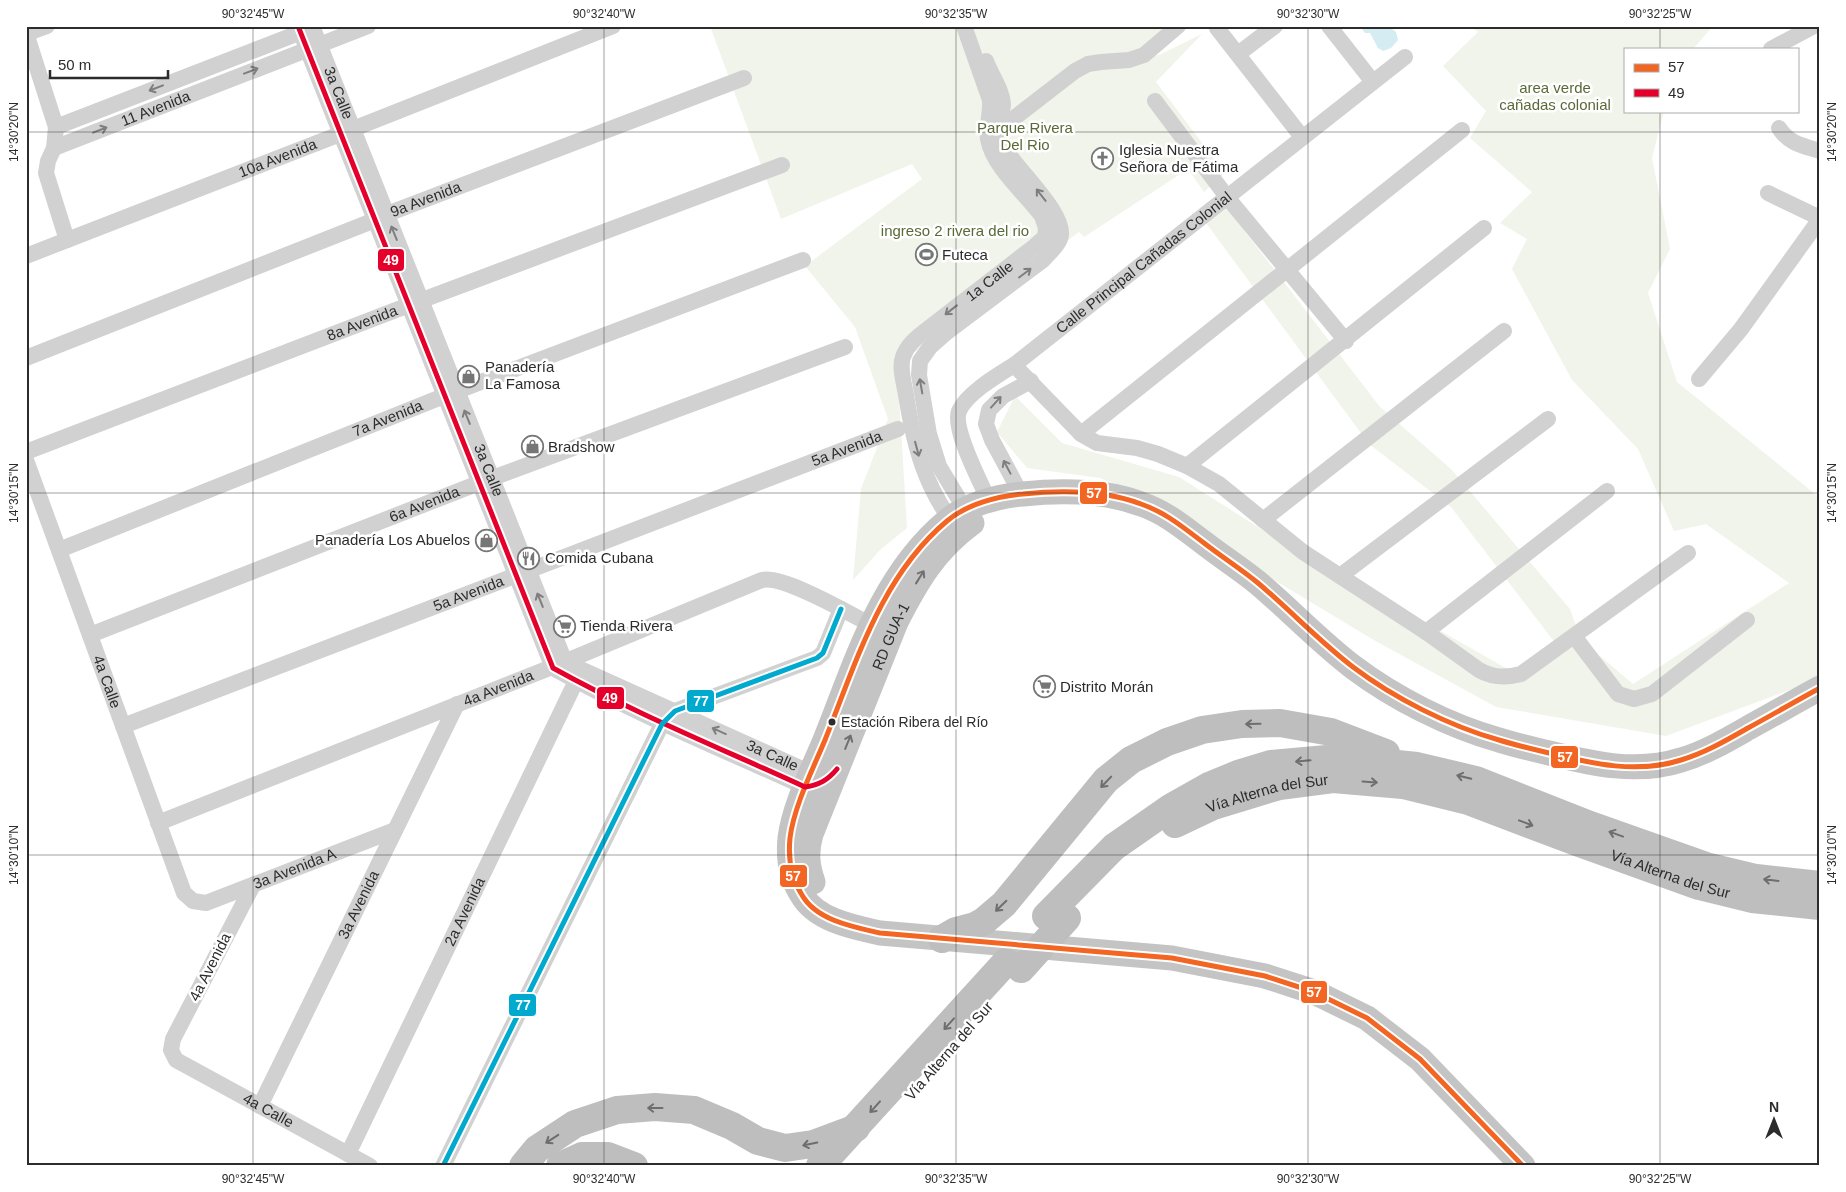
<svg xmlns="http://www.w3.org/2000/svg" width="1846" height="1192" font-family="Arial,sans-serif">
  <style>
    .green { fill: #f1f4ea }
    .water { fill: #d5edf2 }
    .lines { fill: none; stroke-linecap: round; stroke-linejoin: round }
    .street { stroke: #d1d1d1; stroke-width: 16 }
    .primary { stroke: #c4c4c4; stroke-width: 25 }
    .highway { stroke: #bebebe; stroke-width: 28 }
    .highway-bridge { stroke: #bebebe; stroke-width: 28 }
    .bus-1-casing { stroke: #fff; stroke-width: 9 }
    .bus-2-casing { stroke: #fff; stroke-width: 9 }
    .bus-3-casing { stroke: #fff; stroke-width: 9 }
    .bus-1 { stroke: #f26522; stroke-width: 5 }
    .bus-2 { stroke: #e4002b; stroke-width: 5 }
    .bus-3 { stroke: #00a9ce; stroke-width: 5 }
    .oneway { stroke: #7e7e7e }
    .oneway2 { stroke: #707070 }
    .oneway3 { stroke: #6e6e6e }
    .ticks { fill: none; stroke: #2c2c2c; stroke-width: 1; stroke-opacity: 0.45 }
    .bus-dot { fill: #2c2c2c; stroke: #fff; stroke-width: 2 }
    .labels { text-anchor: middle; stroke-width: 5; stroke-linejoin: round; paint-order: stroke }
    .bus-label { font-size: 14px; fill: #2c2c2c; stroke: #fff; text-anchor: start }
    .park-label { font-size: 15px; fill: #596938; stroke: #fff }
    .street-label { font-size: 15px; fill: #2c2c2c; stroke: #fff }
    .poi-label { font-size: 15px; fill: #2c2c2c; stroke: #fff; text-anchor: start }
    .line-badge { stroke: #fff; stroke-width: 2 }
    .badge-label { font-size: 14px; text-anchor: middle; font-weight: bold; fill: #fff }
    .neatline { fill: none; stroke: #2c2c2c; stroke-width: 2 }
    .ticks-label { font-size: 12px; text-anchor: middle; fill: #2c2c2c }
  </style>
  <rect width="100%" height="100%" fill="#fff"/>
  <path class="green" d="M710 26H1178L1119 61 1159 55 1202 34 1156 82 1225 173 1204 192 1188 169 1084 237 1079 232 897 365 907 528 880 550 853 580 861 489 888 419 855 327 805 266 922 179 912 164 781 219Z
    M1470 26H1713L1693 49H1625V111H1664L1652 158 1670 249 1648 293 1677 382 1820 498V675L1795 688 1666 736 1496 707 1372 639 1269 577 1194 520 1100 478 1027 468 997 432 1015 396 1062 443 1179 477 1261 529 1511 671 1559 648 1451 507 1369 444 1206 223 1223 203 1380 407 1451 469 1570 609 1581 640 1633 684 1789 583 1706 524 1674 531 1638 449 1572 380 1512 269 1527 239 1500 223 1532 192 1470 138 1486 111 1443 66 1478 32Z"/>
  <path class="water" d="M1360 26H1388L1396 32 1398 40 1391 48 1383 51 1378 48 1370 33H1365Z"/>
  <g class="lines">
    <g class="street">
      <path d="M298 26 553 668C634 713 720 748 805 787"/>
      <path id="s1" d="M312 26 565 662 811 773"/>
      <path d="M1329 26 1373 82"/>
      <path d="M1217 28 1302 137"/>
      <path d="M26 33 56 127 54 148 48 161 46 173 67 240"/>
      <path d="M28 33 47 26"/>
      <path d="M1771 49 1814 26"/>
      <path d="M1238 54 1275 26"/>
      <path d="M1155 101 1227 197 1346 341"/>
      <path d="M56 127 309 29"/>
      <path d="M1779 128C1789 144 1804 146 1820 151"/>
      <path d="M995 133 1075 71 1088 64 1101 62 1129 60 1144 55 1178 26"/>
      <path id="s2" d="M54 148 368 26"/>
      <path d="M1768 193 1820 218"/>
      <path id="s3" d="M26 256 353 129 613 26"/>
      <path id="s4" d="M26 358 375 220 387 214 744 78"/>
      <path d="M1014 365 1081 434 1097 443 1137 448 1158 454 1187 466 1219 484 1303 552 1426 632 1479 670C1493 678 1506 678 1521 674L1688 553"/>
      <path d="M1699 379 1741 329 1820 219"/>
      <path d="M1081 434 1462 130"/>
      <path id="s5" d="M26 452 409 305 782 165"/>
      <path id="s6" d="M26 460 184 893 193 901 206 903 395 830"/>
      <path d="M1187 466 1484 228"/>
      <path d="M1021 494 992 440 986 424 989 410 1003 396 1031 381"/>
      <path id="s7" d="M989 501C981 483 952 429 959 411 967 393 998 375 1014 365L1405 57"/>
      <path d="M969 516 939 466 929 434 919 375 920 361 930 347 947 332 1043 260C1049 253 1057 247 1060 239 1070 215 1011 165 1000 141 995 128 1003 116 1003 104 1002 89 991 75 986 61"/>
      <path d="M1263 520 1504 331"/>
      <path id="s8" d="M955 526C924 485 914 445 906 395 904 383 899 367 903 357 907 345 916 338 925 331L1035 246 1045 237 1046 228 1042 216C1025 193 993 167 988 139 986 127 991 113 990 100L964 26"/>
      <path id="s9" d="M59 550 444 396 803 260"/>
      <path d="M1340 576 1548 419"/>
      <path d="M1426 632 1607 491"/>
      <path id="s10" d="M90 635 479 483 845 347"/>
      <path d="M1574 636 1618 694 1634 699 1652 694 1747 620"/>
      <path id="s11" d="M123 726 898 429"/>
      <path id="s12" d="M158 823 552 667 762 580C782 575 845 611 864 621"/>
      <path id="s13" d="M253 885 173 1039 171 1050 176 1060 370 1166"/>
      <path id="s14" d="M260 1106 457 704"/>
      <path id="s15" d="M348 1154 576 681 583 673"/>
      <path d="M443 1166 662 724 675 711 817 658 823 653 841 609"/>
    </g>
    <g class="primary">
      <path id="s16" d="M813 882C807 865 806 852 811 834L896 622C917 581 935 550 972 523"/>
      <path d="M1523 1166 1420 1059 1367 1018 1314 992 1265 976 1172 958 880 933C853 927 816 920 802 895 791 878 788 858 790 838 794 806 813 769 825 740 856 663 881 576 947 521 967 504 998 496 1023 494 1062 490 1104 490 1141 504 1165 512 1184 528 1204 543 1222 557 1241 569 1258 583 1290 610 1319 641 1353 667 1394 698 1449 726 1499 740 1515 745 1532 749 1549 753 1593 764 1637 774 1681 760 1705 753 1727 740 1748 728 1772 715 1796 701 1820 688"/>
    </g>
    <g class="highway">
      <path id="s17" d="M1175 824 1213 806 1279 786 1333 779 1403 785 1468 801 1579 843 1699 886 1752 899 1820 906"/>
      <path d="M1046 916 1114 847 1170 808 1209 786 1238 774 1271 764 1338 758 1417 766 1476 780 1590 825 1706 866 1756 878 1820 885"/>
      <path d="M942 939 956 931 975 926 984 921 1004 904 1106 780 1131 760 1167 742 1202 730 1242 724 1280 723 1331 732 1386 753"/>
      <path d="M523 1166 537 1149 575 1124 617 1110 655 1107 694 1110 732 1126 758 1141 785 1148 813 1144 856 1128"/>
      <path d="M560 1166 582 1156H608L634 1166"/>
      <path d="M820 1166 1006 962"/>
    </g>
    <path class="highway-bridge" d="M1021 969 1067 918"/>
    <defs>
      <path id="bus-1" d="M1523 1166 1420 1059 1367 1018 1314 992 1265 976 1172 958 880 933C853 927 816 920 802 895 791 878 788 858 790 838 794 806 813 769 825 740 856 663 881 576 947 521 967 504 998 496 1023 494 1062 490 1104 490 1141 504 1165 512 1184 528 1204 543 1222 557 1241 569 1258 583 1290 610 1319 641 1353 667 1394 698 1449 726 1499 740 1515 745 1532 749 1549 753 1593 764 1637 774 1681 760 1705 753 1727 740 1748 728 1772 715 1796 701 1820 688"/>
      <path id="bus-2" d="M298 26 553 668C634 713 720 748 805 787 819 785 828 780 837 769"/>
      <path id="bus-3" d="M443 1166 662 724 675 711 817 658 823 653 841 609"/>
    </defs>
    <use href="#bus-1" class="bus-1-casing"/>
    <use href="#bus-2" class="bus-2-casing"/>
    <use href="#bus-3" class="bus-3-casing"/>
    <use href="#bus-1" class="bus-1"/>
    <use href="#bus-2" class="bus-2"/>
    <use href="#bus-3" class="bus-3"/>
  </g>
  <defs><path id="oneway-shaft" d="M-6 0H5M1.5-3L5.5 0L1.5 3" fill="none" stroke-width="1.6" stroke-linecap="round" stroke-linejoin="round" transform="scale(1.25)"/></defs>
  <g class="oneway">
    <use href="#oneway-shaft" transform="translate(251 71) rotate(-21)"/>
    <use href="#oneway-shaft" transform="translate(156 88) rotate(159)"/>
    <use href="#oneway-shaft" transform="translate(100 130) rotate(-21)"/>
    <use href="#oneway-shaft" transform="translate(1041 195) rotate(-128)"/>
    <use href="#oneway-shaft" transform="translate(394 233) rotate(-112)"/>
    <use href="#oneway-shaft" transform="translate(1025 273) rotate(-37)"/>
    <use href="#oneway-shaft" transform="translate(951 310) rotate(142)"/>
    <use href="#oneway-shaft" transform="translate(921 386) rotate(-100)"/>
    <use href="#oneway-shaft" transform="translate(996 402) rotate(-48)"/>
    <use href="#oneway-shaft" transform="translate(467 417) rotate(-112)"/>
    <use href="#oneway-shaft" transform="translate(917 449) rotate(75)"/>
    <use href="#oneway-shaft" transform="translate(1007 467) rotate(-118)"/>
    <use href="#oneway-shaft" transform="translate(540 600) rotate(-112)"/>
    <use href="#oneway-shaft" transform="translate(719 731) rotate(-156)"/>
  </g>
  <g class="oneway2">
    <use href="#oneway-shaft" transform="translate(920 577) rotate(-58)"/>
    <use href="#oneway-shaft" transform="translate(848 742) rotate(-68)"/>
  </g>
  <g class="oneway3">
    <use href="#oneway-shaft" transform="translate(1253 724) rotate(179)"/>
    <use href="#oneway-shaft" transform="translate(1303 761) rotate(175)"/>
    <use href="#oneway-shaft" transform="translate(1464 777) rotate(-166)"/>
    <use href="#oneway-shaft" transform="translate(1106 782) rotate(134)"/>
    <use href="#oneway-shaft" transform="translate(1370 782) rotate(4)"/>
    <use href="#oneway-shaft" transform="translate(1526 823) rotate(21)"/>
    <use href="#oneway-shaft" transform="translate(1616 834) rotate(-160)"/>
    <use href="#oneway-shaft" transform="translate(1771 880) rotate(-173)"/>
    <use href="#oneway-shaft" transform="translate(1001 906) rotate(136)"/>
    <use href="#oneway-shaft" transform="translate(949 1024) rotate(132)"/>
    <use href="#oneway-shaft" transform="translate(875 1107) rotate(132)"/>
    <use href="#oneway-shaft" transform="translate(655 1108) rotate(-180)"/>
    <use href="#oneway-shaft" transform="translate(552 1139) rotate(147)"/>
    <use href="#oneway-shaft" transform="translate(810 1144) rotate(168)"/>
  </g>
  <path class="ticks" d="M253 26V1166M604 26V1166M956 26V1166M1308 26V1166M1660 26V49M1660 111V1166M26 132H1820M26 493H1820M26 855H1820"/>
  <defs>
    <symbol id="church-ring" viewBox="-11 -11 22 22"><circle r="9.5" fill="#fff" stroke="#767676" stroke-width="1.5"/><path d="M-1.2-6h2.4v3.5h3.3v2.4h-3.3V6h-2.4V-.1h-3.3v-2.4h3.3Z" fill="#767676"/></symbol>
    <symbol id="stadium-ring" viewBox="-11 -11 22 22"><circle r="9.5" fill="#fff" stroke="#767676" stroke-width="1.5"/><path d="M0-5a6.5 5 0 1 0 0 10a6.5 5 0 1 0 0-10ZM-3.5-1.8h7v3.6h-7Z" fill="#767676"/></symbol>
    <symbol id="shop-ring" viewBox="-11 -11 22 22"><circle r="9.5" fill="#fff" stroke="#767676" stroke-width="1.5"/><path d="M-5-2.5h2.3a2.7 3.5 0 0 1 5.4 0H5L5.5 6h-11ZM-1.5-2.5h3a1.5 2.3 0 0 0-3 0Z" fill="#767676"/></symbol>
    <symbol id="restaurant-ring" viewBox="-11 -11 22 22"><circle r="9.5" fill="#fff" stroke="#767676" stroke-width="1.5"/><path d="M-5-6h1v4h1v-4h1v4h1v-4h1v5L-1.5 .5V6h-2V.5L-5-1ZM5-6V6H3V1.5H1.5Q1.5-4 5-6Z" fill="#767676"/></symbol>
    <symbol id="supermarket-ring" viewBox="-11 -11 22 22"><circle r="9.5" fill="#fff" stroke="#767676" stroke-width="1.5"/><path d="M-6-5.5h2.5l.6 2H6L4.5 2H-2.5L-4.4-4H-6ZM-1.5 3.2a1.3 1.3 0 1 0 .1 0ZM3 3.2a1.3 1.3 0 1 0 .1 0Z" fill="#767676"/></symbol>
  </defs>
  <g fill-rule="evenodd">
    <use href="#church-ring" x="1090" y="146" width="25" height="25"/>
    <use href="#stadium-ring" x="914" y="242" width="25" height="25"/>
    <use href="#shop-ring" x="456" y="364" width="25" height="25"/>
    <use href="#shop-ring" x="520" y="434" width="25" height="25"/>
    <use href="#shop-ring" x="474" y="528" width="25" height="25"/>
    <use href="#restaurant-ring" x="516" y="546" width="25" height="25"/>
    <use href="#supermarket-ring" x="552" y="614" width="25" height="25"/>
    <use href="#supermarket-ring" x="1032" y="674" width="25" height="25"/>
  </g>
  <circle class="bus-dot" cx="832" cy="722" r="4.5"/>
  <g class="labels">
    <g class="bus-label">
      <text x="841" y="727">Estación Ribera del Río</text>
    </g>
    <g class="park-label">
      <text x="1555" y="93">area verde<tspan x="1555" dy="17">cañadas colonial</tspan></text>
      <text x="1025" y="133">Parque Rivera<tspan x="1025" dy="17">Del Rio</tspan></text>
      <text x="955" y="236">ingreso 2 rivera del rio</text>
    </g>
    <g class="street-label">
      <text dy="5" stroke="none"><textPath href="#s1" startOffset="72">3a Calle</textPath></text>
      <text dy="5" stroke="none"><textPath href="#s2" startOffset="109">11 Avenida</textPath></text>
      <text dy="5" stroke="none"><textPath href="#s3" startOffset="270">10a Avenida</textPath></text>
      <text dy="5" stroke="none"><textPath href="#s4" startOffset="430">9a Avenida</textPath></text>
      <text dy="5" stroke="none"><textPath href="#s7" startOffset="334">Calle Principal Cañadas Colonial</textPath></text>
      <text dy="5" stroke="none"><textPath href="#s8" startOffset="296">1a Calle</textPath></text>
      <text dy="5" stroke="none"><textPath href="#s5" startOffset="360">8a Avenida</textPath></text>
      <text dy="5" stroke="none"><textPath href="#s9" startOffset="354">7a Avenida</textPath></text>
      <text dy="5" stroke="none"><textPath href="#s11" startOffset="775">5a Avenida</textPath></text>
      <text dy="5" stroke="none"><textPath href="#s1" startOffset="478">3a Calle</textPath></text>
      <text dy="5" stroke="none"><textPath href="#s10" startOffset="359">6a Avenida</textPath></text>
      <text dy="5" stroke="none"><textPath href="#s11" startOffset="370">5a Avenida</textPath></text>
      <text dy="5" stroke="none"><textPath href="#s16" startOffset="262">RD GUA-1</textPath></text>
      <text dy="5" stroke="none"><textPath href="#s6" startOffset="236">4a Calle</textPath></text>
      <text dy="5" stroke="none"><textPath href="#s12" startOffset="366">4a Avenida</textPath></text>
      <text dy="5" stroke="none"><textPath href="#s1" startOffset="912">3a Calle</textPath></text>
      <text dy="5" stroke="none"><textPath href="#s17" startOffset="98">Vía Alterna del Sur</textPath></text>
      <text dy="5" stroke="none"><textPath href="#s6" startOffset="581">3a Avenida A</textPath></text>
      <text dy="5" stroke="none"><textPath href="#s17" startOffset="518">Vía Alterna del Sur</textPath></text>
      <text dy="5" stroke="none"><textPath href="#s14" startOffset="224">3a Avenida</textPath></text>
      <text dy="5" stroke="none"><textPath href="#s15" startOffset="269">2a Avenida</textPath></text>
      <text transform="translate(210 967) rotate(-63)" y="5">4a Avenida</text>
      <text transform="translate(949 1051) rotate(-49)" y="5">Vía Alterna del Sur</text>
      <text dy="5" stroke="none"><textPath href="#s13" startOffset="301">4a Calle</textPath></text>
    </g>
    <g class="poi-label">
      <text x="1119" y="155">Iglesia Nuestra<tspan x="1119" dy="17">Señora de Fátima</tspan></text>
      <text x="942" y="260">Futeca</text>
      <text x="485" y="372">Panadería<tspan x="485" dy="17">La Famosa</tspan></text>
      <text x="548" y="452">Bradshow</text>
      <text x="470" y="545" text-anchor="end">Panadería Los Abuelos</text>
      <text x="545" y="563">Comida Cubana</text>
      <text x="580" y="631">Tienda Rivera</text>
      <text x="1060" y="692">Distrito Morán</text>
    </g>
  </g>
  <g class="line-badge">
    <rect x="377" y="248" width="28" height="24" rx="5" fill="#e4002b"/>
    <rect x="1079" y="481" width="29" height="24" rx="5" fill="#f26522"/>
    <rect x="596" y="686" width="29" height="24" rx="5" fill="#e4002b"/>
    <rect x="686" y="689" width="29" height="24" rx="5" fill="#00a9ce"/>
    <rect x="1550" y="745" width="29" height="24" rx="5" fill="#f26522"/>
    <rect x="779" y="864" width="29" height="24" rx="5" fill="#f26522"/>
    <rect x="1300" y="980" width="28" height="24" rx="5" fill="#f26522"/>
    <rect x="508" y="993" width="29" height="24" rx="5" fill="#00a9ce"/>
  </g>
  <g class="badge-label">
    <text x="391" y="265">49</text>
    <text x="1094" y="498">57</text>
    <text x="610" y="703">49</text>
    <text x="701" y="706">77</text>
    <text x="1565" y="762">57</text>
    <text x="793" y="881">57</text>
    <text x="1314" y="997">57</text>
    <text x="523" y="1010">77</text>
  </g>
  <rect width="1846" height="1192" fill="none" stroke="#ffffff" stroke-width="55"/>
  <rect x="1624" y="48" width="175" height="65" fill="#ffffff" stroke="#ababab"/>
  <rect x="1634" y="64" width="25" height="8" fill="#f26522" stroke="#ababab"/>
  <text x="1668" y="72" font-size="15" fill="#2c2c2c">57</text>
  <rect x="1634" y="89" width="25" height="8" fill="#e4002b" stroke="#ababab"/>
  <text x="1668" y="98" font-size="15" fill="#2c2c2c">49</text>
  <g transform="translate(1774 1120)" stroke="#ffffff" stroke-width="4" paint-order="stroke">
  <path d="M0-4L9 19L0 12L-9 19Z" fill="#2c2c2c"/>
  <text y="-8" font-size="14" font-weight="bold" text-anchor="middle" fill="#2c2c2c">N</text>
  </g>
  <path d="M50 70v8h118v-8" fill="none" stroke="#2c2c2c" stroke-width="2.5"/>
  <text x="58" y="70" font-size="15" fill="#2c2c2c" stroke="#ffffff" stroke-width="4" paint-order="stroke">50 m</text>
  <rect x="28" y="28" width="1790" height="1136" class="neatline"/>
  <g class="ticks-label">
    <text x="253" y="18">90°32'45"W</text>
    <text x="604" y="18">90°32'40"W</text>
    <text x="956" y="18">90°32'35"W</text>
    <text x="1308" y="18">90°32'30"W</text>
    <text x="1660" y="18">90°32'25"W</text>
    <text transform="translate(14 132) rotate(-90)" y="4">14°30'20"N</text>
    <text transform="translate(1832 132) rotate(-90)" y="4">14°30'20"N</text>
    <text transform="translate(14 493) rotate(-90)" y="4">14°30'15"N</text>
    <text transform="translate(1832 493) rotate(-90)" y="4">14°30'15"N</text>
    <text transform="translate(14 855) rotate(-90)" y="4">14°30'10"N</text>
    <text transform="translate(1832 855) rotate(-90)" y="4">14°30'10"N</text>
    <text x="253" y="1183">90°32'45"W</text>
    <text x="604" y="1183">90°32'40"W</text>
    <text x="956" y="1183">90°32'35"W</text>
    <text x="1308" y="1183">90°32'30"W</text>
    <text x="1660" y="1183">90°32'25"W</text>
  </g>
</svg>
